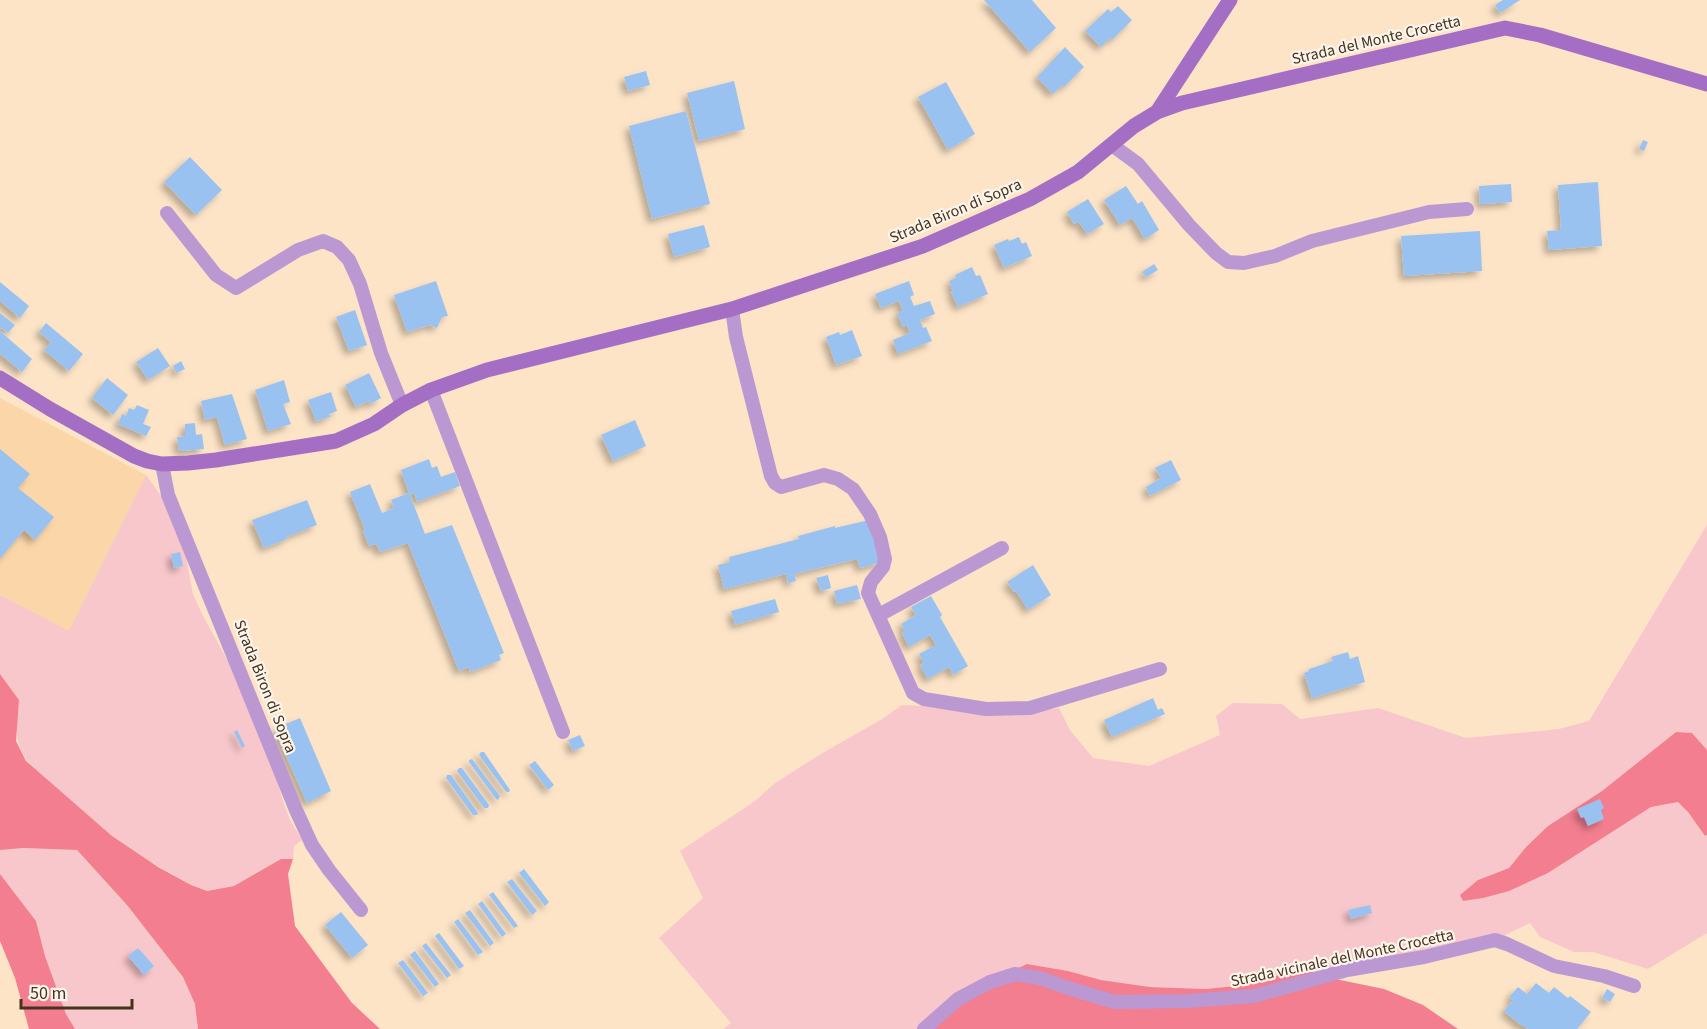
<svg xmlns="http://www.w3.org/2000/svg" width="1707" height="1029" font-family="'Source Sans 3',sans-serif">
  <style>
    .built { fill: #fbd6a9 }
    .green { fill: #f8c7cb }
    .forest { fill: #f27e8f }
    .building { fill: #99c2f1; filter: url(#shadow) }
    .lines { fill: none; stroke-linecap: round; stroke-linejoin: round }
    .street { stroke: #bc98d3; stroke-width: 14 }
    .secondary { stroke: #a56ec5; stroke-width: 15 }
    .labels { text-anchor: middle; stroke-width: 4.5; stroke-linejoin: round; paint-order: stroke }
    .street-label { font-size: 16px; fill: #43331f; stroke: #fdf5eb }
  </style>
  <defs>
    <filter id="shadow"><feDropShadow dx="-4.5" dy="4.5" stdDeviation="3" flood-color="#0004"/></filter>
  </defs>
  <rect width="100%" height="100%" fill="#fde4c7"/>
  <path class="built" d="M0 398 146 475 69 632 0 595Z"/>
  <path class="green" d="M146 475 167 504 184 547 193 594 202 614 234 672 270 757 284 804 290 820 302 840 294 846 293 859H281L234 886 207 891 191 885 135 853 112 836 35 770C12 745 16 730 19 700L0 674V595L69 631Z
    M1707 525V750L1692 733 1676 732 1602 791 1548 826 1526 847 1509 868 1478 880 1548 873 1651 807 1678 802 1688 812 1705 836 1707 835V933L1648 969 1593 952H1574L1540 937 1530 923 1495 940 1317 978 1303 968 1245 985 1206 989 1150 987 1101 980 1068 971 1027 964 918 1029H723L731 1023 659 938 703 898 680 851 755 801 775 783 819 755 882 719 902 705 922 706 987 715 1024 714 1059 708 1070 730 1093 758 1149 766 1220 735 1216 716 1233 703 1282 704 1300 719 1378 708 1466 738 1559 729 1589 721Z
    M23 848 77 850 127 905 183 977 196 1004 198 1029H75L66 1014 45 956 36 921 0 874V850Z"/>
  <path class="forest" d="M0 674 19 700 16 741 26 761 112 836 158 867 191 885 207 891 234 886 281 859H293L288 874 295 926 352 1003 380 1029H198L195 1004 183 977 127 905 77 850 23 848 0 850Z
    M1676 732 1692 733 1707 750V835L1705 836 1688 812 1678 802 1651 807 1548 873 1509 891 1483 898 1463 901 1460 895 1478 880 1509 868 1526 847 1548 826 1602 791Z
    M0 874 36 921 45 956 66 1014 75 1029H29L15 978 0 941Z
    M1027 964 1068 971 1101 980 1150 987 1206 989 1245 985 1303 968 1340 980 1384 989 1423 1005 1458 1029H918L979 987Z"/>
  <path class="building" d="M984 0H1032L1056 28 1030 52Z
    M1503 0H1520L1500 13 1495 5Z
    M1118 6 1132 20 1112 40 1110 38 1101 47 1085 31 1108 9 1111 12Z
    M1065 47 1084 67 1064 87 1062 85 1053 94 1037 77Z
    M646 71 650 85 628 91 624 77Z
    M734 81 745 129 699 141 687 93Z
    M946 82 975 134 948 150 918 97Z
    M686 111 710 204 652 219 629 126Z
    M1643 140 1648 142 1644 151 1639 149Z
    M190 157 222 190 196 215 164 182Z
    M1598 182 1602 246 1549 250 1547 231 1561 230 1558 185Z
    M1511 184 1512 202 1480 204 1479 186Z
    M1126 186 1138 204 1142 201 1159 230 1145 239 1132 218 1120 225 1104 200Z
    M1088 199 1104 224 1087 234 1079 222 1074 224 1067 212Z
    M704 225 710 247 674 257 668 234Z
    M1480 231 1482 271 1404 276 1401 236Z
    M1019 237 1022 244 1026 242 1032 256 1004 268 994 245 1008 239 1009 241Z
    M1154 264 1158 270 1146 277 1142 272Z
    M972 267 976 276 980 275 988 294 958 307 951 292 953 291 949 281 956 278 955 275Z
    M436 281 448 316 442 317 437 328 430 325 407 332 394 295Z
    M909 281 914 295 910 297 914 306 930 301 935 314 920 320 923 328 926 327 932 341 898 354 893 340 910 333 907 325 903 327 897 313 903 311 899 301 881 308 875 294Z
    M0 282 29 306 20 318 0 301Z
    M355 310 367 345 349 351 336 317Z
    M0 313 15 325 8 333 2 328 0 330Z
    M46 323 83 354 69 371 44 350 51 342 39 332Z
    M852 330 862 356 836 365 826 337 839 332 840 335Z
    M0 331 32 359 22 372 0 354Z
    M158 348 170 366 148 380 136 362Z
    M181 361 185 369 176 373 173 366Z
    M369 373 381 398 370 404 369 401 356 407 345 385Z
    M107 378 128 395 113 415 92 398Z
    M284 380 290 402 283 404 291 424 268 431 255 390Z
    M331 392 337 411 329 414 330 417 316 421 308 400Z
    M232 394 247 439 225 445 217 417 205 420 201 401Z
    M137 405 149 410 143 424 151 427 146 436 118 424 122 414 126 416 129 408 134 410Z
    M635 420 646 446 613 461 601 435Z
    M195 423 196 435 202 434 204 449 179 451 177 437 185 436V424Z
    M0 449 30 474 18 488 54 517 35 540 24 530 0 559Z
    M429 459 432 468 437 466 441 477 455 472 460 486 417 502 414 493 410 495 425 534 452 525 504 653 499 655 501 660 470 672 469 667 459 671 408 543 380 552 376 544 369 546 363 530H365L350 492 370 484 382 513 394 508 391 500 409 493 401 470Z
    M1171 460 1181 480 1150 496 1146 487 1161 478 1155 468Z
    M307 500 317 525 286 537 287 539 264 548 252 520Z
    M869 520 882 562 860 568 857 559 794 574 796 581 788 583 786 574 724 589 718 565 730 562 729 557 799 539 798 536 835 526V528Z
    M180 552 183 566 174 568 171 554Z
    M1033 565 1051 595 1028 610 1016 591 1014 592 1007 582Z
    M828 575 831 588 821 591 816 578Z
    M857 585 861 599 837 604 834 591Z
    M931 596 942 615 940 617 968 666 953 675 949 667 928 679 920 665 924 663 919 654 936 645 930 635 909 647 902 633 905 631 901 624 916 615 911 607Z
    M775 599 779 612 735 625 731 611Z
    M1348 652 1350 659 1358 656 1365 682 1312 698 1304 673 1309 671V669L1333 661 1331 657Z
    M1153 698 1158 710 1162 708 1165 714 1112 737 1104 720Z
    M300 718 331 791 307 803 274 729Z
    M237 730 245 746 242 748 234 732Z
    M580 735 585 746 573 751 568 740Z
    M481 752H484L510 790 509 792H506L479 755Z
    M472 759 500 796 498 800 496 799 469 762V760Z
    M535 761 554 785 548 790 529 765Z
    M459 768H462L489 805 488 808H484L457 771Z
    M447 775H451L478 813 477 815H473L446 778Z
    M1600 799 1604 808 1601 810 1604 819 1588 826 1584 817 1581 818 1577 809Z
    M524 869 549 902 545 906 519 873Z
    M512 879 537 911 532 915 507 882Z
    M493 892 518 926 514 928 489 895Z
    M482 901 506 934 502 937 478 904Z
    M1370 905 1372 913 1351 919 1348 910Z
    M470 910 494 943 490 946 465 913Z
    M341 912 368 945 352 958 325 925Z
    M458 919 483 952 478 955 454 922Z
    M439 933 464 966 459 969 435 936Z
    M426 943 451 975 447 978 422 946Z
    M138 948 154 966 144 975 128 956Z
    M415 951 439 984 435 987 410 955Z
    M403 960 428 993 423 996 398 963Z
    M1536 983 1549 993 1554 987 1568 998 1570 996 1591 1012 1577 1029H1528L1523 1025 1522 1026 1504 1011 1513 1000 1509 997 1518 987 1527 994Z
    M1607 989 1615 994 1610 1002 1602 998Z"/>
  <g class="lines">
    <path class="street" d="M1112 145 1138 164 1189 225 1216 253 1228 262 1244 263 1275 256 1312 241 1429 212 1467 209
      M167 213 216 275 236 288 298 250 323 241 337 247 349 260 360 284 381 353 402 405
      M732 309 736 337 771 476 775 483 781 487 824 475 838 479 853 489 870 514 880 537 885 559 883 567 871 582 868 593 913 693 924 699 986 709 1030 708 1160 669
      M431 390 563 732
      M162 464 168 495 296 810 312 845 329 870 361 910
      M879 615 1002 548
      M924 1029 958 999 990 982 1015 974 1040 978 1068 988 1115 1002 1188 1001 1254 996 1347 970 1424 957 1495 940 1507 944 1554 966 1604 976 1634 986"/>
    <path class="secondary" d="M1157 112 1230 0
      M0 378 50 409 134 456 147 461 162 464 188 463 216 460 336 441 374 424 402 405 431 390 487 370 732 309 923 246 1030 199 1078 172 1134 126 1157 112 1182 103 1505 28 1540 35 1707 84"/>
  </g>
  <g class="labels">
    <g class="street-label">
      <text transform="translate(1376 39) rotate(-13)" y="6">Strada del Monte Crocetta</text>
      <text transform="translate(955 210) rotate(-23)" y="6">Strada Biron di Sopra</text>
      <text transform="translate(266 686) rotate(68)" y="6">Strada Biron di Sopra</text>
      <text transform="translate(1342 957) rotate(-12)" y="6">Strada vicinale del Monte Crocetta</text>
    </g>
  </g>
  <path d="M21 999v9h111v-9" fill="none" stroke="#43331f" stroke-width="3"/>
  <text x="30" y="999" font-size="18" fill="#43331f" stroke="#fdf5eb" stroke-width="4.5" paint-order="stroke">50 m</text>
</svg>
